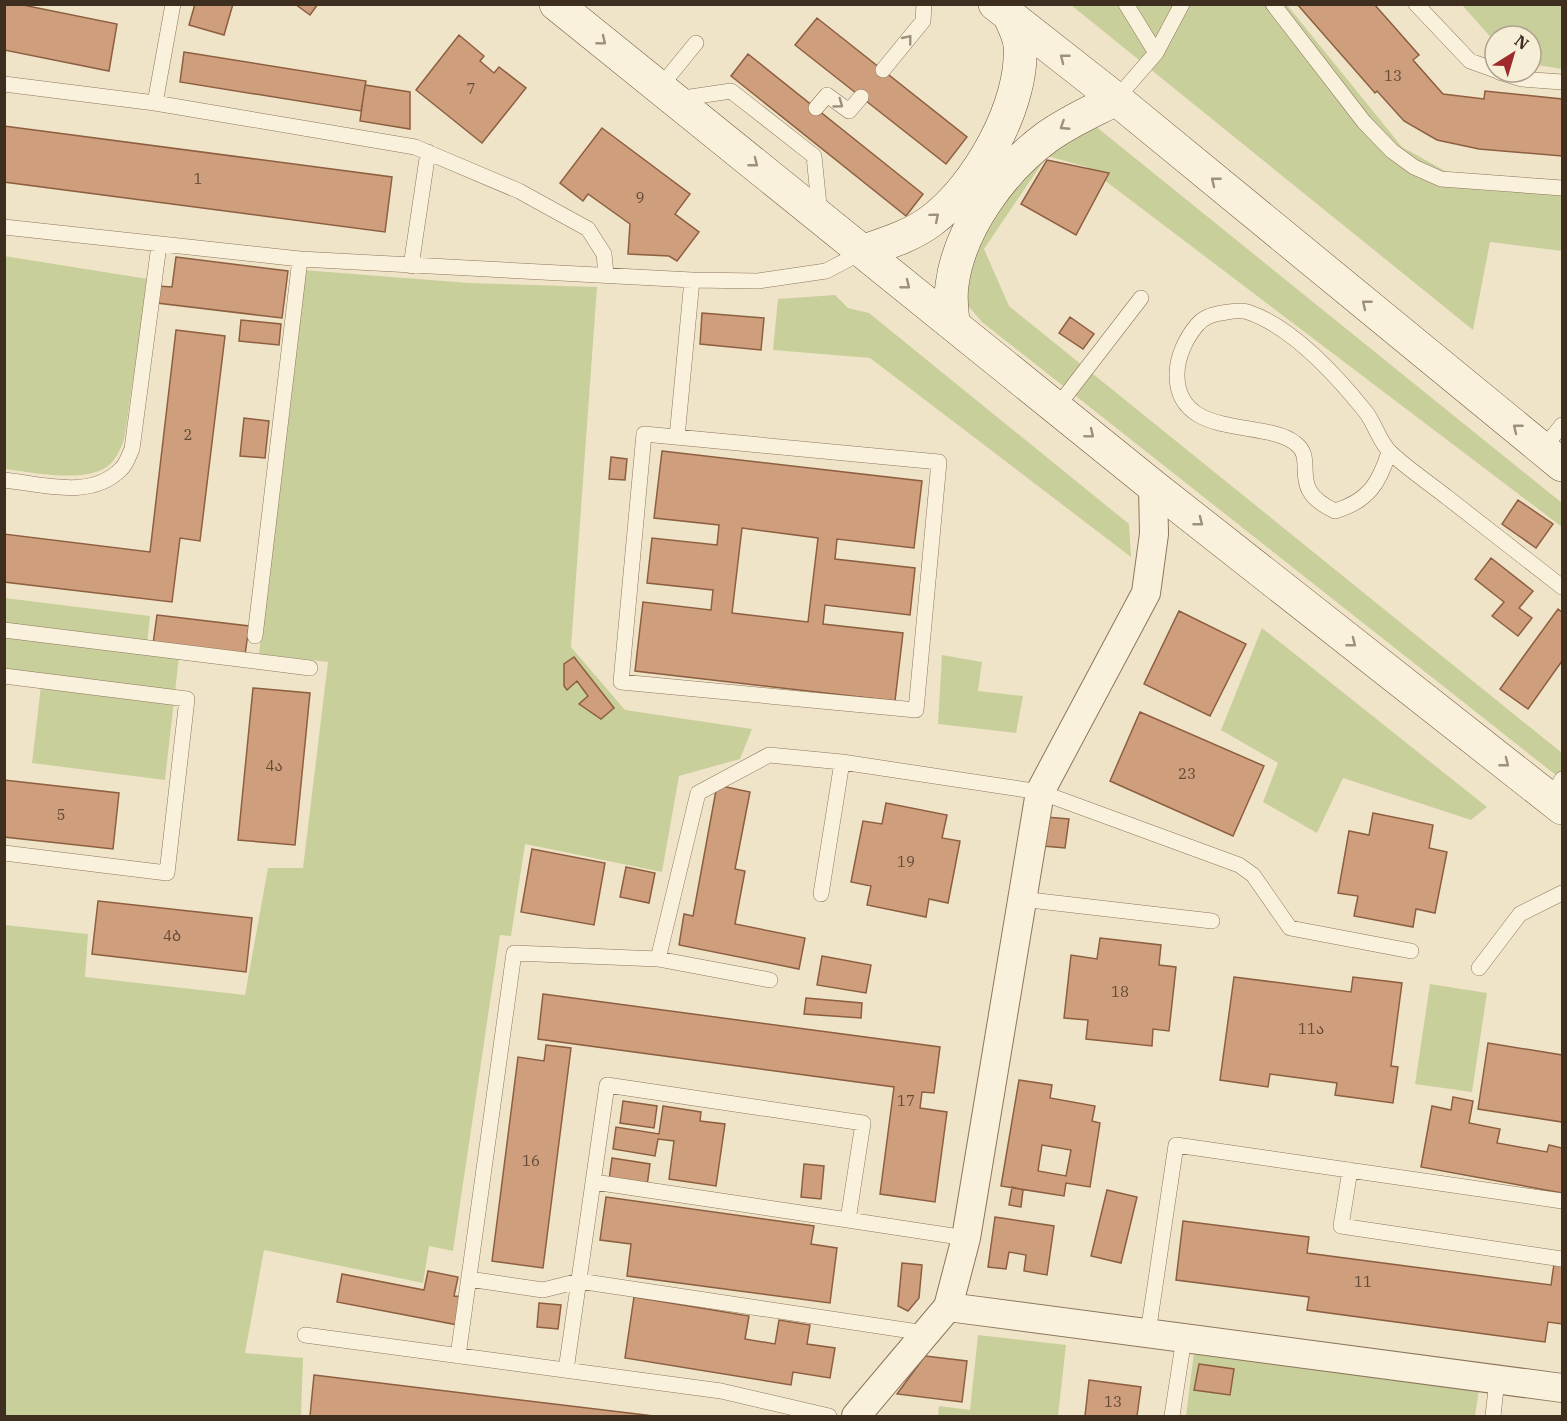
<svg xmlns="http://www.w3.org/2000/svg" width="1567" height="1421" font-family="'IBM Plex Serif','Noto Sans Georgian',serif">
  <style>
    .green { fill: #c9cf9b }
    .building { fill: #cf9f7d; stroke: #8d5f41; stroke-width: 1.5; fill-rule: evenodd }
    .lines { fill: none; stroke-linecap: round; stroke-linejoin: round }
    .lane-casing { stroke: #8d765c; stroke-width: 16 }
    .street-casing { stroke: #8d765c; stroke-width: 30 }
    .secondary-casing { stroke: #6f573f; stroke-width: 34 }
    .lane { stroke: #faf1dc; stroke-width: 15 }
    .street { stroke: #faf1dc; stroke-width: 28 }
    .secondary { stroke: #faf1dc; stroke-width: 33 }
    .oneway { stroke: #9c907e }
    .labels { text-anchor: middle; stroke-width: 4.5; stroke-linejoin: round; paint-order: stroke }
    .number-label { font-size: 15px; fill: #624a37 }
  </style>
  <rect width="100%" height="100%" fill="#f0e4c8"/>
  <path class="green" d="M1071 5H1287L1402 147 1447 172 1562 180V251L1490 242 1473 330Z
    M1462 5H1562V69L1531 64V36H1495V42Z
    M1094 125 1562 503V527L1087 167 1047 156 984 249 1009 306 1562 753V780L982 322 963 300 982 231 1036 162Z
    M4 256 148 279 124 440C121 447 118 455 113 461 94 486 31 472 5 469Z
    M303 270 469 283 597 287 571 647 625 710 752 729 740 759 679 776 662 872 525 844 511 936 500 935 453 1251 429 1246 423 1283 264 1250 245 1353 303 1358 301 1416H5V925L88 934 85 977 245 995 268 868H303L328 662 259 654Z
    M835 295 848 308 869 313 1129 524 1131 557 870 358 773 350 778 299Z
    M5 598 150 616 146 653 179 657 165 780 32 763 42 677 5 672Z
    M1262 628 1487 807 1471 820 1343 778 1317 833 1263 802 1278 763 1221 730Z
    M942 655 982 662 978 691 1023 696 1016 733 938 724Z
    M1430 984 1487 993 1472 1092 1415 1084Z
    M978 1335 1066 1345 1058 1416H938L939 1406 970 1410Z
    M1194 1352 1479 1390 1475 1416H1186Z"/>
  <path class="building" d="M4 4H18L117 24 109 71 4 50Z
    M195 4H233L224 35 189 25Z
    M295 4H318L310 15Z
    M1297 4H1374L1419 55 1413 60 1443 94 1484 99 1485 91 1562 99V156L1479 149 1437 140 1404 121 1377 91 1375 93Z
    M817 18 967 137 946 164 795 45Z
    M459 35 484 56 480 61 494 73 499 67 526 88 482 143 416 90Z
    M184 52 366 81 361 111 180 82Z
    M748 54 923 194 906 216 731 76Z
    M365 85 410 92V129L360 121Z
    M4 126 392 177 385 232 4 182Z
    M602 128 690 194 675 214 699 232 677 261 669 256 628 254 630 224 588 194 583 201 560 183Z
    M1047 160 1109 173 1076 235 1021 204Z
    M176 257 288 271 282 318 157 303 158 286 172 287Z
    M702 313 764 318 761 350 700 344Z
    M1070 317 1094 334 1083 349 1059 333Z
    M241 320 281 324 279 345 239 341Z
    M176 330 225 336 200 541 180 538 172 602 4 582V534L150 552Z
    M244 418 269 421 265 458 240 456Z
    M662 451 922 481 914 548 837 539 835 559 915 568 910 615 825 605 823 624 903 633 895 701 635 671 643 602 711 610 713 590 647 583 652 538 717 545 719 525 654 518ZM742 528 818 538 808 622 732 613Z
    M611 457 627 459 625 480 609 479Z
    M1518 500 1553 524 1536 548 1502 524Z
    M1491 558 1533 591 1519 608 1532 618 1518 636 1492 616 1504 602 1475 579Z
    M1558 609 1562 612V661L1528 709 1500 689Z
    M1179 611 1246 644 1210 716 1144 684Z
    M157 615 249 626 245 655 153 644Z
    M574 657 614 708 601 719 579 704 588 696 577 681 567 690 564 686V664Z
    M253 688 310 693 295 845 238 840Z
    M1140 712 1264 766 1233 836 1110 781Z
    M4 780 119 793 113 849 4 837Z
    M717 785 750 792 735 869 745 871 735 924 805 938 799 969 679 945 684 914 693 916Z
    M886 803 947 815 942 838 960 841 948 903 929 899 926 917 867 905 871 886 851 882 863 821 882 824Z
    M1373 813 1433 825 1429 848 1447 852 1435 913 1416 909 1413 927 1354 916 1358 896 1338 893 1349 831 1369 835Z
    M1046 817 1069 819 1065 848 1043 846Z
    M532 849 605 863 594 925 521 912Z
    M626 867 655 873 649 903 620 897Z
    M98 901 252 918 246 972 92 954Z
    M1100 938 1161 945 1159 965 1176 967 1169 1031 1153 1029 1152 1046 1086 1039 1088 1020 1064 1018 1071 955 1097 959Z
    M822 956 871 965 866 993 817 985Z
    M1234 977 1351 992 1353 977 1402 983 1391 1066 1398 1067 1393 1103 1335 1095 1337 1083 1270 1074 1268 1087 1220 1080Z
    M543 994 940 1047 934 1093 922 1092 920 1108 947 1112 935 1202 880 1194 894 1087 538 1039Z
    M806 998 862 1003 861 1018 804 1014Z
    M1488 1043 1562 1055V1122L1478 1109Z
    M546 1045 571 1048 543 1268 492 1261 518 1057 544 1061Z
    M1019 1080 1052 1085 1050 1098 1095 1106 1092 1121 1100 1123 1090 1187 1066 1183 1064 1196 1001 1186ZM1042 1145 1071 1150 1066 1176 1038 1171Z
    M1453 1097 1473 1101 1469 1123 1500 1129 1497 1143 1547 1152 1549 1145 1562 1148V1193L1421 1167 1432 1106 1451 1110Z
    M623 1101 657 1106 654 1128 620 1123Z
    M663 1106 701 1112 700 1121 725 1124 716 1186 669 1179 674 1141 658 1139 655 1156 613 1149 616 1127 659 1134Z
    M612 1158 650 1164 647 1186 609 1180Z
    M804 1164 824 1166 821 1199 801 1197Z
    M1012 1187 1023 1190 1021 1207 1009 1205Z
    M1107 1190 1137 1197 1121 1263 1091 1256Z
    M606 1197 814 1226 811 1244 837 1248 830 1303 627 1276 631 1244 600 1240Z
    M995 1217 1054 1226 1047 1275 1024 1271 1026 1255 1009 1252 1006 1269 988 1267Z
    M1183 1221 1309 1237 1307 1253 1551 1285 1554 1264 1562 1265V1324L1548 1322 1545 1342 1307 1310 1309 1297 1176 1280Z
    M902 1263 922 1265 919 1298 908 1311 898 1306Z
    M428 1271 458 1277 454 1296 463 1297 458 1325 337 1302 342 1274 424 1290Z
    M634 1297 749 1316 745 1339 775 1344 779 1320 810 1325 807 1344 835 1348 830 1378 793 1372 791 1385 625 1358Z
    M539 1303 561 1305 558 1329 537 1327Z
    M925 1356 967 1361 962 1402 897 1394Z
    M1199 1364 1234 1369 1230 1395 1194 1390Z
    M314 1375 654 1416H310Z
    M1089 1380 1141 1387 1137 1416H1085Z"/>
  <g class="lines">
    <defs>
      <path id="lane" d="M1126 4 1156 53
        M1273 4 1364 122 1392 151 1414 167 1441 179 1562 188
        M1416 4 1470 61 1495 70
        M883 70 923 21 924 4
        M1499 72 1522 79 1562 82
        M4 84 155 103 415 147 519 191 588 229 604 254 606 274
        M660 87 696 43
        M677 99 731 91 814 156 820 215
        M1116 99 1156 53 1182 4
        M155 103 173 4
        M816 108 827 95 849 111 861 97
        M4 227 300 259 692 280 758 281 826 271 864 251
        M411 266 428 152
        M1057 407 1141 298
        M644 434 939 462 916 710 621 682Z
        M677 437 692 280
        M1543 449 1562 425
        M1389 452C1379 484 1368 501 1335 511 1285 488 1319 460 1295 443 1264 419 1176 440 1177 374 1177 357 1186 338 1197 325 1204 317 1211 315 1221 313 1228 312 1240 309 1248 312 1292 327 1336 375 1365 411 1375 423 1379 442 1391 453 1408 469 1429 483 1448 498 1486 528 1524 557 1562 587
        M4 480C42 484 91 500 121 469 126 465 129 455 132 449L159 245
        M4 630 310 668
        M255 636 300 259
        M4 676 187 699 167 873 4 853
        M1550 799 1562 779
        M821 894 842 762
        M1021 899 1212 921
        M658 959 770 980
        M1479 968 1520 914 1562 893
        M1350 1170 1341 1226 1562 1259
        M594 1182 848 1220
        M469 1279 543 1290 579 1281 925 1333
        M1148 1333 1176 1145 1562 1201
        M305 1335 721 1391 829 1416
        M458 1356 514 953 658 959 698 793 769 755 842 762 1040 792 1239 865 1253 875 1290 928 1411 951
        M566 1370 607 1085 863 1123 848 1220 966 1238
        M1172 1416 1184 1338
        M1493 1416 1497 1380"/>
      <path id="street" d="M948 1307 1562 1388
        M856 1416 948 1307 966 1238 1040 792 1146 593 1154 534 1153 486"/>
      <path id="secondary" d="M556 4 1153 486 1562 808
        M995 4 1116 99 1562 465
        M864 251C887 243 911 236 931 221 978 186 1024 104 1020 45 1019 35 1013 24 1009 15
        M953 322C952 311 950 297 952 285 959 229 1002 170 1047 137 1069 121 1093 111 1116 99"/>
    </defs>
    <use href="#lane" class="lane-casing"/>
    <use href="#street" class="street-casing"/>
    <use href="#secondary" class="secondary-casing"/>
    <use href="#lane" class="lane"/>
    <use href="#street" class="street"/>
    <use href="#secondary" class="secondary"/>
  </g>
  <defs><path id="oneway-chevron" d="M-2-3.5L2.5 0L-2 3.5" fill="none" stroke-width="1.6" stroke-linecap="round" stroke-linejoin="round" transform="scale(1.5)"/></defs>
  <g class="oneway">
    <use href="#oneway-chevron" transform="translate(908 39) rotate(-51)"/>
    <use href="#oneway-chevron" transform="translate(602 41) rotate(39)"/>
    <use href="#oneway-chevron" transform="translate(1064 58) rotate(-142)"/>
    <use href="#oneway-chevron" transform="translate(839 104) rotate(36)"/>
    <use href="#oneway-chevron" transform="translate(1064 126) rotate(147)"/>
    <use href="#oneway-chevron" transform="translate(754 163) rotate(38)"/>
    <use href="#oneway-chevron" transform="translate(1215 181) rotate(-141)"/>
    <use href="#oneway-chevron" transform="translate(935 217) rotate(-40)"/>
    <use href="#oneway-chevron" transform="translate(906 285) rotate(39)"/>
    <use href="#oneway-chevron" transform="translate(1366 304) rotate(-141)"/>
    <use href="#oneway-chevron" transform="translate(1517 428) rotate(-141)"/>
    <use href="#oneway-chevron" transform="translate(1090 434) rotate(39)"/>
    <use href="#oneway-chevron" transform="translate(1199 522) rotate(38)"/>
    <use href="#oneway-chevron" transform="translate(1352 643) rotate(38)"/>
    <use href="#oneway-chevron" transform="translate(1505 763) rotate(38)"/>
  </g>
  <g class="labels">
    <g class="number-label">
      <text x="1393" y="81">13</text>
      <text x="471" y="94">7</text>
      <text x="198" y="184">1</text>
      <text x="640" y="203">9</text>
      <text x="188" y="440">2</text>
      <text x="274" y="771">4ა</text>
      <text x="1187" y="779">23</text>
      <text x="61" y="820">5</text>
      <text x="906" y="867">19</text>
      <text x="172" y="941">4ბ</text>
      <text x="1120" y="997">18</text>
      <text x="1311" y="1034">11ა</text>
      <text x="906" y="1106">17</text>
      <text x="531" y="1166">16</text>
      <text x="1363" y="1287">11</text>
      <text x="1113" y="1407">13</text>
    </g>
  </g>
  <rect width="1567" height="1421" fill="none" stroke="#3d2e20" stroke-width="12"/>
  <g transform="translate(1513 54) rotate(37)"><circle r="28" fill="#f7eed8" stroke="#ada18e" stroke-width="1.5"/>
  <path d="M0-4.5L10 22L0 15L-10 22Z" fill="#9e2a2b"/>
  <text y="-9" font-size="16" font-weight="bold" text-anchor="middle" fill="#3d2e20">N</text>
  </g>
</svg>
